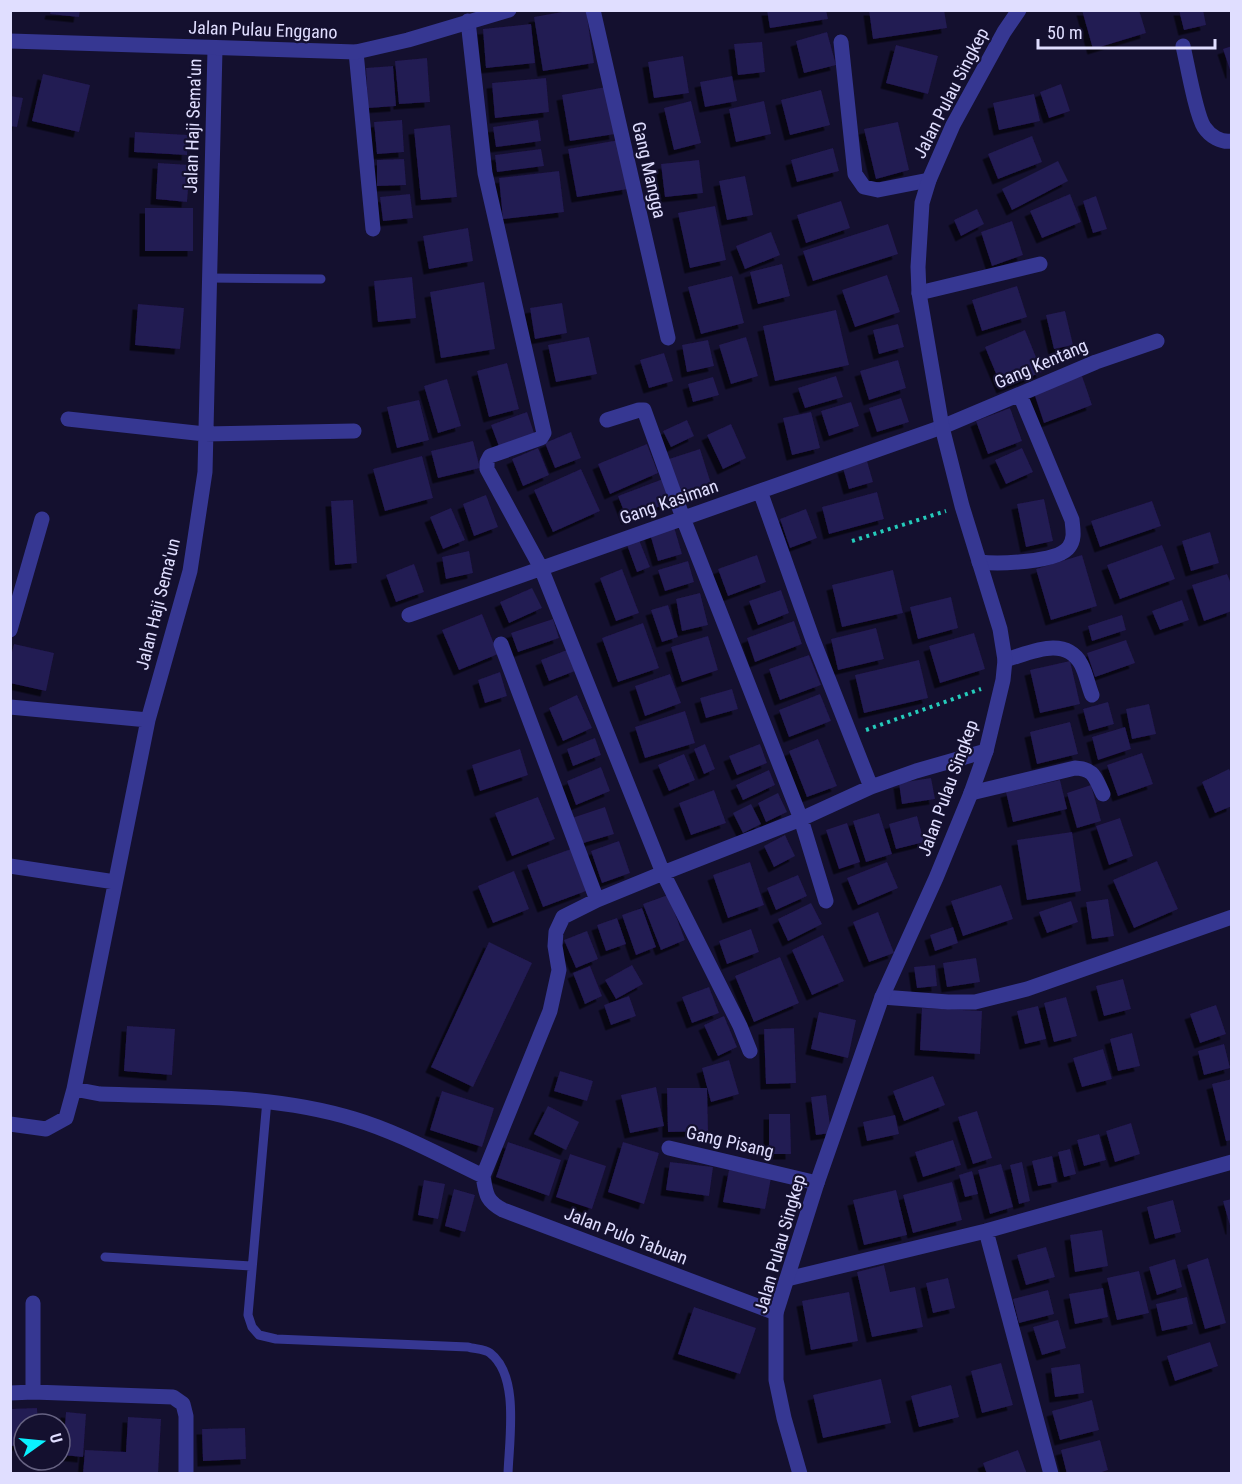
<svg xmlns="http://www.w3.org/2000/svg" width="1242" height="1484" font-family="'Roboto Condensed',sans-serif">
  <style>
    .building { fill: #231a52; filter: url(#shadow) }
    .lines { fill: none; stroke-linecap: round; stroke-linejoin: round }
    .path { stroke: #25cbbb; stroke-width: 4; stroke-dasharray: 3 4.5; stroke-linecap: butt }
    .service { stroke: #363792; stroke-width: 9 }
    .minor { stroke: #363792; stroke-width: 15 }
    .tertiary { stroke: #363792; stroke-width: 15 }
    .labels { text-anchor: middle; stroke-width: 4.5; stroke-linejoin: round; paint-order: stroke }
    .street-label { font-size: 18px; fill: #e0deff; stroke: #14102f }
  </style>
  <defs>
    <filter id="shadow"><feDropShadow dx="-5.5" dy="5.5" stdDeviation="0" flood-color="#0009"/></filter>
  </defs>
  <rect width="100%" height="100%" fill="#14102f"/>
  <path class="building" d="M51 10H80L79 17 50 14Z
    M573 10H586L594 63 543 71 534 17Z
    M767 10H826L828 19 770 28Z
    M869 10H944L947 28 873 39Z
    M1082 10H1139L1146 33 1093 49Z
    M1179 10H1203L1206 25 1184 30Z
    M531 24 535 63 486 68 483 29Z
    M827 32 836 65 804 73 796 41Z
    M762 42 765 72 738 75 734 44Z
    M896 45 938 56 928 94 886 83Z
    M1232 46V73H1231L1223 49Z
    M683 56 689 93 654 98 648 62Z
    M427 58 430 102 399 104 395 61Z
    M393 66 396 106 368 108 366 68Z
    M43 74 90 85 79 132 32 121Z
    M732 76 737 101 705 107 700 82Z
    M546 78 549 112 495 118 492 83Z
    M1061 84 1070 111 1049 118 1040 92Z
    M606 87 615 134 570 141 562 95Z
    M821 90 830 125 790 135 781 100Z
    M1034 94 1040 121 999 130 993 103Z
    M10 96 23 98 17 127 10 126Z
    M691 101 701 143 674 150 664 108Z
    M764 101 771 134 736 142 729 109Z
    M402 120 404 152 377 154 374 122Z
    M538 120 541 141 496 147 493 127Z
    M898 122 909 170 876 179 864 129Z
    M450 125 457 197 421 200 414 129Z
    M135 132 188 135 187 155 134 152Z
    M1032 136 1042 162 998 179 988 154Z
    M619 140 628 189 577 197 568 149Z
    M833 148 839 171 797 182 791 160Z
    M541 149 544 166 497 172 495 155Z
    M404 159 406 185 377 186V160Z
    M699 160 703 193 665 197 661 164Z
    M1058 161 1068 181 1012 210 1002 189Z
    M158 163 190 165 187 202 156 199Z
    M559 171 564 212 503 219 499 178Z
    M745 176 753 215 727 220 719 181Z
    M410 194 413 218 383 221 380 197Z
    M1070 194 1081 222 1042 238 1030 211Z
    M1096 196 1107 229 1093 233 1083 201Z
    M841 201 850 228 806 243 797 215Z
    M715 206 726 260 690 268 678 213Z
    M145 208H193V251H145Z
    M977 209 984 224 961 236 954 220Z
    M1012 221 1023 255 992 266 981 232Z
    M888 224 898 254 813 281 803 251Z
    M468 228 473 261 429 269 423 236Z
    M771 232 780 255 745 269 736 246Z
    M782 264 790 296 758 304 750 272Z
    M887 275 900 312 855 327 842 290Z
    M732 276 744 323 701 334 688 287Z
    M412 277 416 318 378 322 374 281Z
    M484 282 495 349 441 358 430 292Z
    M1017 286 1027 317 982 331 972 300Z
    M562 303 567 333 535 339 530 308Z
    M138 304 184 308 180 349 135 345Z
    M836 310 849 365 775 381 763 326Z
    M1065 311 1073 345 1054 349 1046 315Z
    M898 324 904 347 879 354 873 330Z
    M1025 330 1042 372 1002 388 985 347Z
    M589 337 597 374 556 382 548 345Z
    M746 337 758 376 731 384 719 345Z
    M708 340 714 366 687 372 682 345Z
    M664 353 673 381 649 388 640 360Z
    M898 360 906 388 869 400 860 371Z
    M507 363 519 409 489 417 477 371Z
    M836 376 843 397 805 408 798 388Z
    M1082 376 1092 405 1044 423 1034 393Z
    M713 377 719 395 693 402 688 384Z
    M447 379 461 426 438 433 424 386Z
    M901 398 909 422 877 432 869 408Z
    M419 400 429 440 397 448 387 407Z
    M851 402 859 426 829 436 821 411Z
    M1010 408 1022 441 988 454 976 421Z
    M527 412 535 436 500 449 491 425Z
    M811 412 820 448 792 455 783 418Z
    M687 420 694 436 671 447 663 431Z
    M731 424 746 458 723 469 707 435Z
    M571 432 581 458 555 468 545 443Z
    M473 441 480 468 438 478 431 451Z
    M647 444 658 473 610 494 598 464Z
    M538 448 549 475 523 486 512 459Z
    M1022 448 1033 472 1006 484 995 460Z
    M700 449 711 484 680 495 669 459Z
    M422 456 433 498 385 511 373 469Z
    M867 461 873 482 849 489 843 468Z
    M581 469 600 511 553 532 534 490Z
    M663 479 671 502 627 519 618 496Z
    M877 492 884 519 829 534 822 507Z
    M486 495 498 527 474 536 463 504Z
    M1044 499 1053 541 1026 547 1017 504Z
    M353 500 357 563 335 565 331 501Z
    M1152 501 1161 526 1100 547 1091 521Z
    M451 508 465 540 443 549 430 517Z
    M806 509 817 538 790 548 780 519Z
    M674 527 682 554 658 561 650 534Z
    M1210 532 1219 563 1191 571 1182 541Z
    M639 540 650 567 637 572 627 545Z
    M1162 545 1175 579 1120 599 1107 565Z
    M469 551 473 573 446 579 442 557Z
    M757 555 766 582 728 596 718 569Z
    M1082 555 1097 606 1051 620 1036 569Z
    M688 561 694 582 665 591 658 570Z
    M414 564 424 592 396 602 386 575Z
    M622 569 639 613 616 621 600 578Z
    M893 570 903 613 842 627 832 585Z
    M1227 574 1232 586V611L1204 621 1192 585Z
    M532 588 542 608 509 623 500 602Z
    M781 590 789 613 758 625 749 601Z
    M700 593 708 625 682 631 676 599Z
    M951 597 958 628 918 639 910 607Z
    M1182 600 1189 620 1160 630 1152 611Z
    M668 605 678 637 662 642 651 610Z
    M482 614 498 654 459 670 442 630Z
    M1122 615 1126 630 1092 641 1088 626Z
    M553 619 559 638 518 652 511 633Z
    M794 621 802 644 755 662 747 638Z
    M643 623 659 668 618 682 602 638Z
    M876 628 884 659 838 670 831 639Z
    M974 633 985 669 940 683 929 646Z
    M708 636 718 670 682 682 671 647Z
    M1126 640 1135 663 1095 677 1087 653Z
    M14 644 54 653 46 691 10 683V660Z
    M567 650 575 671 549 681 541 660Z
    M809 655 821 685 780 700 769 669Z
    M919 660 928 698 864 713 855 675Z
    M1070 661 1080 704 1040 713 1030 670Z
    M500 672 507 696 485 703 478 680Z
    M670 674 681 703 645 716 635 686Z
    M732 689 738 709 706 718 700 698Z
    M820 694 831 721 789 737 779 710Z
    M577 695 592 728 563 741 549 708Z
    M1108 702 1114 724 1089 731 1083 709Z
    M1149 704 1156 734 1132 739 1126 709Z
    M685 711 695 743 645 758 635 727Z
    M1070 722 1078 754 1037 764 1030 732Z
    M1125 727 1131 749 1098 760 1092 737Z
    M595 738 601 755 573 766 567 749Z
    M818 739 837 786 807 797 789 751Z
    M705 744 715 769 704 774 694 749Z
    M760 744 767 763 737 775 729 756Z
    M520 749 528 775 480 791 472 765Z
    M1142 753 1153 784 1118 796 1107 765Z
    M684 754 695 780 669 791 658 765Z
    M601 767 610 791 576 805 567 781Z
    M1229 769 1232 775V806L1215 813 1202 782Z
    M769 770 775 785 743 800 736 785Z
    M931 778 935 799 902 804 899 783Z
    M1060 780 1067 809 1013 822 1006 792Z
    M1091 785 1101 821 1077 828 1067 793Z
    M714 790 726 823 691 835 679 803Z
    M778 793 787 812 766 822 758 803Z
    M538 797 555 839 512 856 495 813Z
    M751 804 761 824 743 833 733 813Z
    M605 807 614 834 580 844 572 818Z
    M879 813 892 854 866 862 853 821Z
    M917 816 924 842 896 849 889 824Z
    M1120 818 1133 856 1109 865 1096 826Z
    M847 823 860 862 839 869 826 830Z
    M1072 832 1081 891 1027 900 1017 840Z
    M785 835 795 856 774 867 764 846Z
    M619 841 630 873 602 883 591 851Z
    M571 849 586 891 543 907 527 865Z
    M1157 861 1178 909 1134 928 1113 880Z
    M750 862 764 905 728 918 713 875Z
    M887 862 898 888 858 905 847 878Z
    M514 871 529 909 493 923 478 886Z
    M798 875 807 896 776 910 767 888Z
    M1001 885 1013 919 963 936 951 901Z
    M668 895 685 940 661 950 643 904Z
    M1108 899 1114 936 1092 939 1086 902Z
    M1071 901 1078 922 1047 933 1039 912Z
    M811 903 822 924 788 941 778 919Z
    M642 908 656 947 636 955 622 915Z
    M878 912 894 953 869 962 853 922Z
    M617 918 626 944 606 951 597 925Z
    M953 927 958 943 935 951 930 935Z
    M751 929 759 952 727 964 719 941Z
    M587 931 598 959 576 968 564 940Z
    M823 935 844 981 812 995 792 950Z
    M489 942 532 963 473 1087 431 1067Z
    M780 957 799 1003 754 1022 735 976Z
    M976 958 980 982 947 987 943 963Z
    M632 965 643 984 616 999 605 980Z
    M935 965 937 986 917 988 914 967Z
    M590 966 602 996 585 1004 573 973Z
    M1123 979 1131 1009 1104 1016 1096 986Z
    M709 987 719 1013 692 1023 682 997Z
    M629 996 636 1016 611 1025 604 1005Z
    M1066 997 1077 1036 1054 1042 1044 1003Z
    M1216 1005 1226 1034 1200 1043 1190 1014Z
    M1038 1006 1046 1039 1025 1044 1017 1011Z
    M922 1008 982 1011 980 1054 920 1050Z
    M819 1012 856 1020 848 1058 811 1049Z
    M724 1016 737 1047 718 1056 704 1025Z
    M127 1026 175 1029 172 1075 124 1071Z
    M794 1028 796 1083 766 1084 764 1029Z
    M1132 1033 1140 1066 1118 1071 1110 1039Z
    M1224 1044 1230 1068 1204 1075 1198 1051Z
    M1103 1049 1112 1079 1082 1087 1073 1058Z
    M729 1060 739 1094 711 1102 702 1068Z
    M560 1071 593 1081 587 1101 554 1091Z
    M933 1076 945 1105 904 1121 893 1091Z
    M1232 1079V1140L1226 1141 1212 1084Z
    M656 1087 664 1126 630 1133 621 1095Z
    M667 1088H707L708 1131 668 1132Z
    M442 1091 494 1108 482 1147 430 1130Z
    M826 1095 831 1133 816 1135 811 1097Z
    M548 1106 579 1122 566 1150 534 1134Z
    M977 1111 992 1158 973 1164 958 1117Z
    M769 1114H790L791 1154H769Z
    M895 1115 899 1134 867 1141 863 1122Z
    M1131 1123 1140 1154 1115 1162 1106 1131Z
    M1099 1134 1106 1160 1084 1166 1077 1140Z
    M953 1140 961 1165 923 1177 915 1152Z
    M508 1142 561 1160 549 1196 496 1177Z
    M623 1142 659 1153 644 1204 608 1192Z
    M1070 1149 1076 1174 1064 1177 1058 1152Z
    M570 1154 606 1166 592 1209 556 1197Z
    M1052 1156 1057 1182 1038 1186 1032 1161Z
    M670 1162 713 1167 709 1196 666 1190Z
    M1022 1162 1030 1201 1019 1204 1010 1165Z
    M1001 1164 1013 1207 990 1214 978 1170Z
    M729 1170 771 1178 765 1209 723 1202Z
    M972 1171 978 1194 965 1197 959 1175Z
    M424 1180 445 1184 438 1219 418 1215Z
    M952 1182 962 1220 913 1233 903 1195Z
    M454 1189 475 1195 465 1232 445 1226Z
    M896 1190 907 1235 864 1245 853 1200Z
    M1232 1199V1229H1231L1223 1201Z
    M1173 1200 1181 1232 1155 1239 1147 1207Z
    M1102 1230 1108 1266 1075 1272 1070 1235Z
    M1046 1247 1055 1277 1026 1285 1017 1255Z
    M1208 1258 1226 1323 1205 1329 1187 1265Z
    M1175 1259 1182 1287 1157 1295 1149 1267Z
    M884 1265 890 1292 915 1287 923 1327 872 1337 857 1272Z
    M1139 1271 1149 1313 1117 1320 1107 1278Z
    M948 1278 955 1308 933 1313 926 1283Z
    M1103 1288 1108 1317 1075 1324 1069 1294Z
    M1048 1290 1054 1314 1019 1323 1013 1299Z
    M849 1292 858 1341 811 1350 802 1301Z
    M1187 1297 1193 1324 1162 1331 1156 1304Z
    M694 1307 756 1328 740 1374 678 1354Z
    M1058 1320 1066 1348 1042 1355 1033 1327Z
    M1210 1342 1218 1366 1175 1381 1167 1356Z
    M1001 1363 1013 1405 982 1413 971 1371Z
    M1080 1364 1084 1393 1055 1397 1051 1368Z
    M881 1379 891 1423 823 1438 813 1395Z
    M951 1385 959 1417 919 1427 911 1396Z
    M1092 1400 1099 1430 1060 1440 1052 1411Z
    M37 1408 38 1424H24V1445L10 1446V1409Z
    M66 1412 86 1414 83 1457 63 1455Z
    M128 1417 161 1419 158 1474H83L85 1450 126 1452Z
    M245 1428 246 1459 203 1461 202 1429Z
    M1100 1440 1108 1470 1096 1474H1067L1061 1450Z
    M1018 1450 1027 1474H987L983 1463Z"/>
  <g class="lines">
    <path class="path" d="M852 541 946 511
      M866 730 981 689"/>
    <path class="service" d="M208 278 321 279
      M267 1100 248 1315 252 1327 259 1335 276 1339 468 1347C474 1349 485 1349 490 1353 520 1376 509 1440 508 1474
      M105 1257 251 1266"/>
    <path class="minor" d="M593 10 668 338
      M468 21 485 173 544 433 541 438 490 456 487 462V469L541 568 663 873 740 1026 750 1051
      M841 42 855 174 864 187 878 190 929 180
      M1183 46C1187 63 1196 115 1204 127 1210 136 1221 143 1232 141
      M356 52 373 229
      M919 293 1040 264
      M68 419 205 434 354 431
      M607 420 639 410H644L683 518 801 819 826 901
      M760 491 813 640 871 787
      M979 562C997 564 1058 563 1069 547 1075 539 1073 530 1072 520L1020 395
      M409 615 942 427 1096 362 1157 341
      M10 630 42 519
      M501 644 597 900
      M1005 660C1030 653 1065 635 1081 664 1086 673 1088 685 1092 695
      M10 707 148 720
      M971 793 1075 768C1095 769 1095 778 1103 794
      M10 866 115 882
      M882 997 948 1002H975L1027 989 1232 917
      M74 1089 100 1094C185 1097 272 1094 354 1119 398 1132 441 1156 483 1176
      M10 1124 46 1129 66 1118 74 1089 148 720 190 571 205 472 215 49
      M669 1148 817 1183
      M483 1176 550 1011 559 970 555 946 556 932 563 917 597 900 663 873 801 819 871 787 916 771 986 751
      M483 1176C486 1194 486 1201 503 1210L776 1313
      M986 1231 1051 1474
      M787 1279 986 1231 1232 1162
      M33 1392V1303
      M10 1393 33 1392 173 1397 183 1404 186 1416V1474"/>
    <path class="tertiary" d="M10 41 356 52 408 40 509 10
      M800 1474 784 1418 776 1380V1313L817 1183 882 997 936 878 971 793 986 751 1003 680 1005 660 1000 629 962 506 942 427 919 293 918 267 922 203 929 180 953 125 1004 32 1019 10"/>
  </g>
  <g class="labels">
    <g class="street-label">
      <text transform="translate(263 30) rotate(2)" y="6">Jalan Pulau Enggano</text>
      <text transform="translate(951 93) rotate(-63)" y="6">Jalan Pulau Singkep</text>
      <text transform="translate(193 126) rotate(-88)" y="6">Jalan Haji Sema'un</text>
      <text transform="translate(649 170) rotate(77)" y="6">Gang Mangga</text>
      <text transform="translate(1041 364) rotate(-23)" y="6">Gang Kentang</text>
      <text transform="translate(669 502) rotate(-19)" y="6">Gang Kasiman</text>
      <text transform="translate(158 604) rotate(-76)" y="6">Jalan Haji Sema'un</text>
      <text transform="translate(948 788) rotate(-70)" y="6">Jalan Pulau Singkep</text>
      <text transform="translate(730 1142) rotate(13)" y="6">Gang Pisang</text>
      <text transform="translate(626 1236) rotate(21)" y="6">Jalan Pulo Tabuan</text>
      <text transform="translate(780 1244) rotate(-74)" y="6">Jalan Pulau Singkep</text>
    </g>
  </g>
  <rect width="1242" height="1484" fill="none" stroke="#e0deff" stroke-width="24"/>
  <g transform="translate(42 1442) rotate(75)"><circle r="28" fill="#14102f" stroke="#666282" stroke-width="1.5"/>
  <path d="M0-4.5L10 22L0 15L-10 22Z" fill="#0af0ff"/>
  <text y="-9" font-size="16" font-weight="bold" text-anchor="middle" fill="#e0deff">U</text>
  </g>
  <path d="M1038 39v9h177v-9" fill="none" stroke="#e0deff" stroke-width="3"/>
  <text x="1047" y="39" font-size="18" fill="#e0deff" stroke="#14102f" stroke-width="4.5" paint-order="stroke">50 m</text>
</svg>
